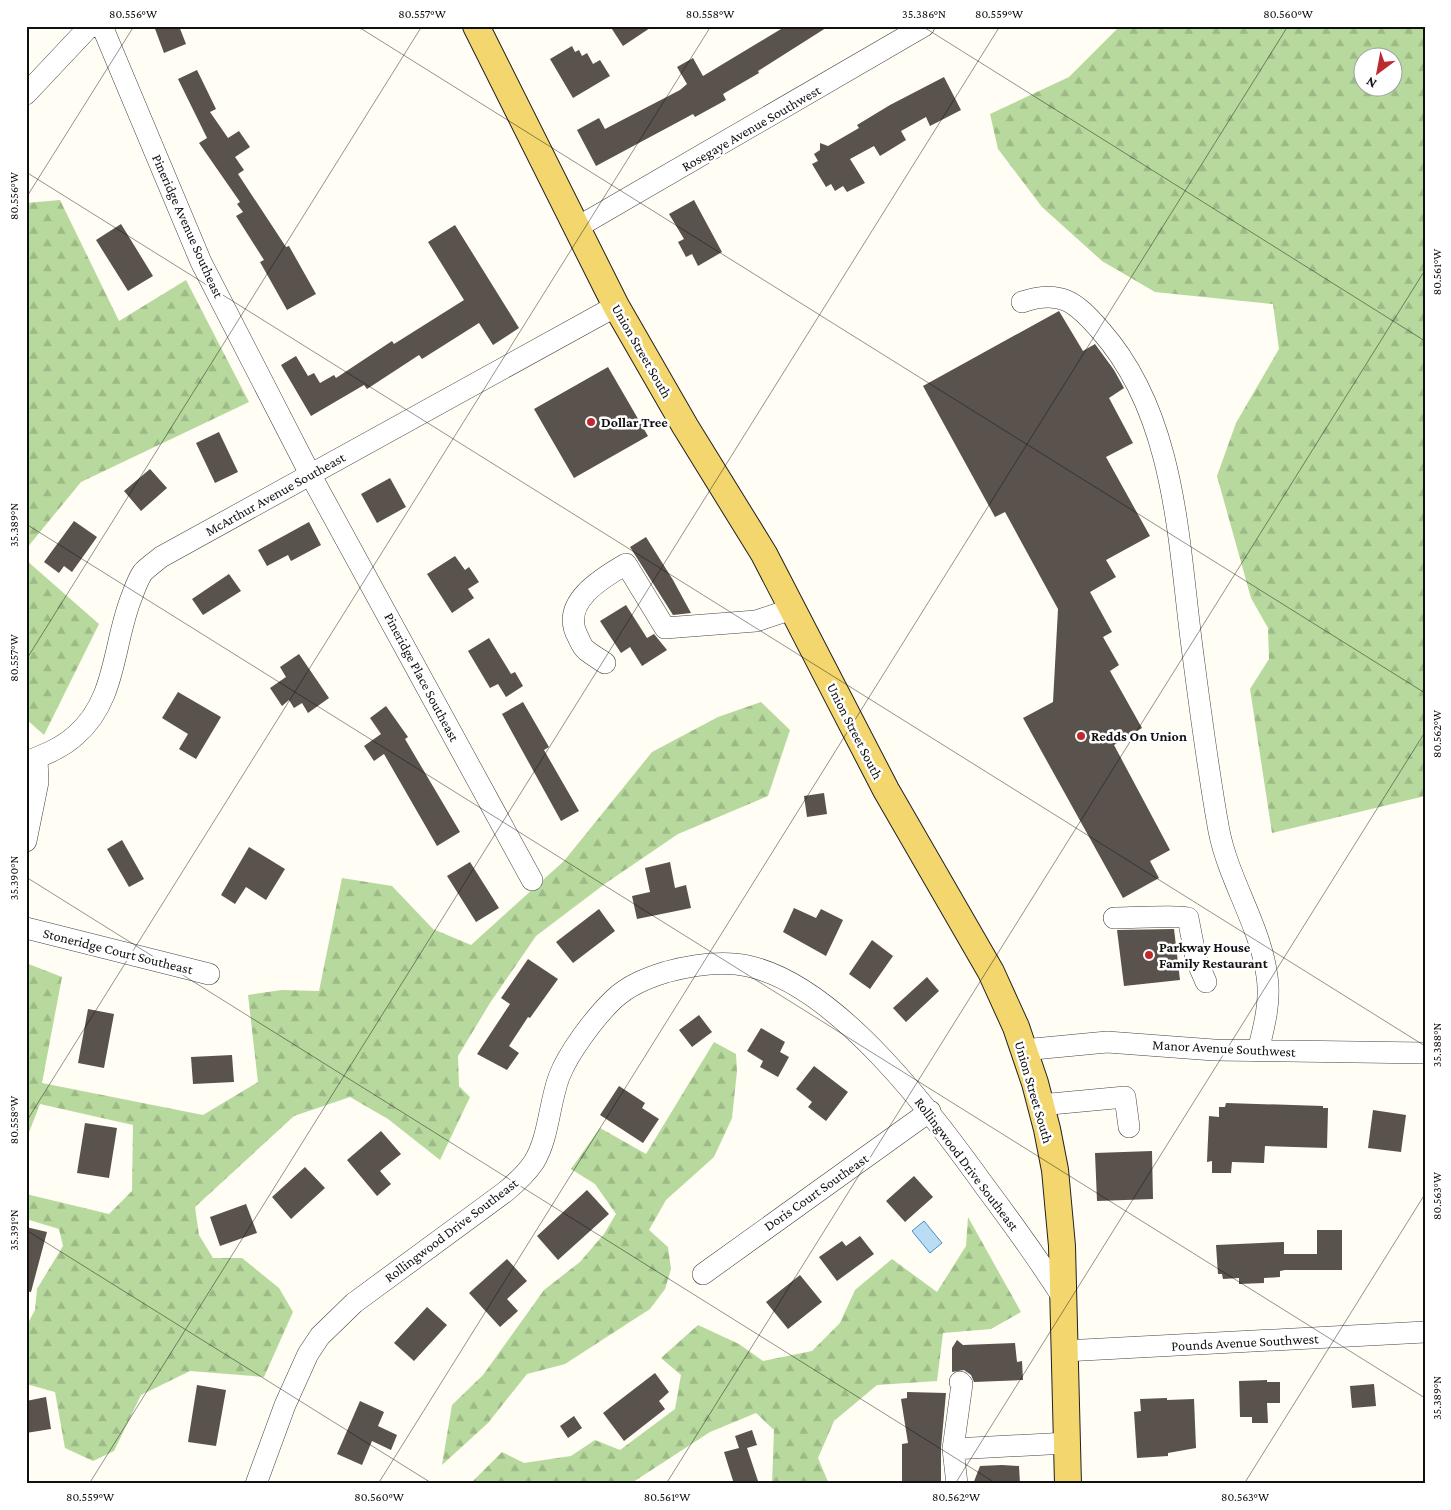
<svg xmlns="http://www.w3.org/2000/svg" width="1451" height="1510" font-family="'Crimson Pro',serif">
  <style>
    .forest { fill: url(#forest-firs); fill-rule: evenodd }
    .water { fill: #baddf5; stroke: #4391ca }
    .building { fill: #59524d }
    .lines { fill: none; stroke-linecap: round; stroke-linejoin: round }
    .minor-casing { stroke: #434343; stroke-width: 22 }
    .major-casing { stroke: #212121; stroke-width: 28 }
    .minor { stroke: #fff; stroke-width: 21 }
    .major { stroke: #f4d66e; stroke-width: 26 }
    .ticks { fill: none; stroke: #101010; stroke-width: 1; stroke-opacity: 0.45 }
    .poi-dot { fill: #bd2b2f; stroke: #fff; stroke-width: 2 }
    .labels { text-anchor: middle; stroke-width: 5; stroke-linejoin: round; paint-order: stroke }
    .street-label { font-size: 14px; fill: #101010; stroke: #fff }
    .poi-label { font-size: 14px; font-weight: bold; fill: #101010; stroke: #fff; text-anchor: start }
    .neatline { fill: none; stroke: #101010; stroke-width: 2 }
    .ticks-label { font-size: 12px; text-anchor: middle; fill: #101010 }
  </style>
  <defs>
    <pattern id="forest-firs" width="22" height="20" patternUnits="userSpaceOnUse" patternTransform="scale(1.25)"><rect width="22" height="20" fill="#b7d99d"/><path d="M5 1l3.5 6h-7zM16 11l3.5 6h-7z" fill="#9cb986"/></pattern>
  </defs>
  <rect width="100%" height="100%" fill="#fffdf4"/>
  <path class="forest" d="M1120 26H1425V796L1272 833 1250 689 1269 659 1268 628 1251 598 1217 476 1236 423 1279 349 1273 304 1155 292 1102 261 1042 207 998 149 990 114 1069 77ZM1364 58H1394V88H1364Z
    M60 200 119 321 186 280 249 402 81 482 26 549V203Z
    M26 560 99 624 44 735 26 719Z
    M761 702 790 730 768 796 678 834 606 883 536 936 490 1003 458 1056 459 1086 470 1097 440 1160 388 1119 350 1097 294 1116 195 1207 199 1235 213 1258H242L279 1288 293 1312 264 1377 190 1371 141 1395 114 1451 93 1461 65 1448 55 1392 26 1384V1327L35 1310 37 1289 63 1246 59 1229 26 1219V1194L109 1214 132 1191 133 1125 40 1104 26 1140V963L62 977 42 1083 203 1115 258 1082 248 995 282 990 319 991 342 878 392 886 433 929 471 945 564 861 652 752 718 717Z
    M714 1042 736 1054 737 1071 732 1118 714 1157 666 1200 649 1230 668 1247 671 1269 665 1289 650 1309 565 1364 527 1374 488 1423 442 1465 452 1405 483 1375 544 1290 580 1262 604 1234 616 1214 595 1184 571 1169 600 1128 646 1154Z
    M968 1217 1021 1312 991 1329 943 1333 937 1381 877 1385 834 1421 818 1458 829 1484H772L774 1430 756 1413 710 1432 630 1484H470L502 1452 524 1463 571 1456 595 1440 620 1450 675 1409 681 1375 661 1358 698 1325 739 1344 763 1361 812 1351 840 1323 855 1290 892 1259 937 1292 966 1246Z"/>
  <path class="water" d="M924 1221 942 1243 930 1253 912 1231Z"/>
  <path class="building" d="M154 26H179L186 44 164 53Z
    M610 26H653L623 46Z
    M786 26H829L758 71 759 73 723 94 726 100 695 117 693 114 596 166 577 130 599 118 605 129 680 90 687 84 677 67 693 58 703 76Z
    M572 46 575 52 579 50 582 56 587 53 593 64 600 60 610 76 573 98 550 59Z
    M197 70 216 109 210 112 228 138 239 131 250 147 235 157 244 170 238 174 286 247 289 246 316 294 287 310 260 262 264 260 236 216 243 212 237 204 240 202 199 143 207 138 178 79Z
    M944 77 961 110 930 126 926 117 901 131 906 140 880 156 874 146 850 159 865 183 847 192 843 186 835 191 831 184 826 187 812 164 818 161 814 154 820 150V143L828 146 859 128 857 125 890 105Z
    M694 200 722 252 698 266 692 254 686 257 678 242 684 239 669 214Z
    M121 224 153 276 128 291 96 240Z
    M455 225 519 328 493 345 479 323 422 359 419 355 367 389 364 385 311 416 281 365 296 356 308 376 314 373 320 383 334 375 336 378 392 341 394 344 464 300 428 242Z
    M1059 311 1083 351 1095 344 1114 370 1124 388 1109 398 1133 443 1106 457 1150 536 1106 560 1116 577 1090 592 1112 632 1103 637 1119 665 1110 671 1142 728 1114 745 1170 850 1150 861 1159 878 1123 898 1023 718 1053 702 1058 609 1005 512 995 517 923 386Z
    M608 367 648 436 574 478 534 409Z
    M219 432 238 472 215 483 196 443Z
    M150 469 167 488 141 511 124 491Z
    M390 478 406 507 377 523 361 494Z
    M74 521 97 537 72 572 64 566 59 573 44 562Z
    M309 522 321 545 291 561 288 555 267 566 258 550Z
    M646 537 673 580 691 613 673 615 630 547Z
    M455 556 465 570 469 567 479 582 468 589 474 598 452 613 427 574Z
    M229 574 241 591 203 615 192 599Z
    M626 605 647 638 654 634 667 650 642 666 630 647 621 653 600 621Z
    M489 638 511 674 515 672 523 686 506 697 498 684 490 688 468 651Z
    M299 654 329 698 308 713 302 703 294 708 289 700 282 706 270 688 286 677 280 667Z
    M178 692 221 717 196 759 179 749 188 734 162 718Z
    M523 702 549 747 544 750 579 811 561 821 502 714Z
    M386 706 408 737 405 739 460 832 437 846 384 754 374 761 364 746 381 734 370 718Z
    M824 793 827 814 807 817 804 796Z
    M122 840 144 879 129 887 107 849Z
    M249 847 285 869 266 900 246 887 235 904 221 895Z
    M470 862 499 908 476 922 447 876Z
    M670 862 675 888 686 885 691 908 637 919 632 896 650 892 645 868Z
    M794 908 816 918 821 909 843 920 826 956 783 932Z
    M599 909 615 931 573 963 556 942Z
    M1174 929 1180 980 1124 986 1117 930Z
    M872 940 893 956 870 989 849 974Z
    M528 959 558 979 530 1018 528 1017 509 1046 519 1053 507 1070 477 1054 510 1004 501 998Z
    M927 977 939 991 906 1022 893 1008Z
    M88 1009 114 1014 104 1068 78 1063Z
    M699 1015 712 1032 692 1047 679 1030Z
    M761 1028 785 1042 780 1052 789 1057 778 1077 760 1067 763 1061 747 1051Z
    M232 1055 234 1082 193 1084 191 1057Z
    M814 1066 848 1092 826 1121 808 1107 812 1102 796 1089Z
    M619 1086 645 1103 642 1108 659 1119 643 1143 600 1115Z
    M1226 1103 1323 1106V1108H1328L1327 1148 1265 1146 1264 1163 1232 1162 1231 1173H1212V1161L1207 1162 1209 1116 1219 1117V1107H1225Z
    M1373 1110 1406 1115 1401 1152 1368 1148Z
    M85 1123 117 1128 109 1178 77 1173Z
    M381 1131 401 1154 380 1171 391 1184 377 1196 347 1160Z
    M1152 1151 1153 1199 1097 1201 1095 1153Z
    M305 1167 325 1188 291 1219 272 1197Z
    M914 1176 933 1197 905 1222 886 1201Z
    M587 1190 609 1214 558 1260 537 1236Z
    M246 1204 257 1233 220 1246 210 1217Z
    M26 1227 47 1232 31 1292 26 1291Z
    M1317 1230H1342V1270H1285L1280 1271V1277L1264 1278V1283L1239 1284V1278L1223 1279 1222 1274H1218L1216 1245 1284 1242V1254H1317Z
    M860 1236 874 1254 837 1281 819 1257 842 1241 846 1246Z
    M507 1259 527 1281 507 1299 518 1311 500 1327 469 1293Z
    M800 1275 822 1302 788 1329 766 1302Z
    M427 1307 447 1325 414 1361 394 1343Z
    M957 1340 963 1345 1015 1343 1017 1362 1022 1361 1023 1380 974 1382 971 1375 964 1370 952 1372V1348Z
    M655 1373 669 1392 659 1401 665 1409 624 1441 603 1413Z
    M1267 1380V1382H1280V1403H1267L1268 1423H1252V1417H1240L1239 1381Z
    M1374 1384 1376 1406 1352 1408 1350 1386Z
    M197 1385 226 1390 216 1446 188 1442Z
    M907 1392 946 1393 941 1448V1484H902V1444L908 1443 901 1399 907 1398Z
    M46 1397 51 1429 26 1433V1401Z
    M1167 1398V1400L1194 1399 1196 1448 1168 1453V1456L1137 1458 1134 1412 1141 1411 1140 1399Z
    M360 1401 384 1412 378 1426 397 1435 391 1450 372 1441 362 1465 337 1454Z
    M574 1416 582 1428 568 1438 560 1426Z
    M752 1430 757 1445 747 1448 759 1484H734L724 1452 739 1448 735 1436Z
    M1002 1465 1019 1466 1020 1484H973L980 1466Z"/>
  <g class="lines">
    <defs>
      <path id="minor" d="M102 26 201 262 310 474 532 880
        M26 94 90 26
        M576 228 924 26
        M1022 302C1061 289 1076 302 1101 331 1176 416 1178 540 1192 647 1200 708 1208 771 1219 831 1229 881 1260 925 1267 976 1271 1001 1264 1027 1258 1051
        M605 663C599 659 592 655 586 650 582 647 580 641 578 637 559 603 602 578 626 564L665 628 756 621 792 609
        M26 762C44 755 62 748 76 735 117 700 113 642 132 596 135 588 138 579 143 572 148 567 155 562 161 557L616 306
        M26 841 38 782 37 758
        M1114 918C1127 918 1182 915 1188 918L1196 959 1206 982
        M26 928 209 974
        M1023 1050 1107 1042 1214 1050 1425 1053
        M1040 1105 1125 1097 1129 1127
        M703 1274 930 1111
        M1064 1351 1425 1332
        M953 1449 1067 1443
        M256 1484 285 1405 308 1354 320 1336 354 1303 505 1192C516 1183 526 1174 534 1162 549 1137 549 1104 559 1077 568 1053 595 1017 614 999 629 985 647 978 666 972 692 965 721 960 748 966 839 986 934 1116 986 1188 1013 1224 1039 1260 1063 1298
        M957 1484 953 1449 962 1384 960 1382"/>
      <path id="major" d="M476 26 616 306 685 426 764 554 886 790 991 972 1016 1027 1035 1083 1047 1129 1055 1170 1062 1246 1068 1484"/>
    </defs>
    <use href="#minor" class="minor-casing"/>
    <use href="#major" class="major-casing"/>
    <use href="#minor" class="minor"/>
    <use href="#major" class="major"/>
  </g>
  <path class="ticks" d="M357 26 1425 693M922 26 1425 341M26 172 1425 1046M26 198 134 26M26 524 1425 1398M26 660 422 26M26 877 997 1484M26 1122 711 26M26 1230 433 1484M89 1484 1000 26M378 1484 1288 26M666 1484 1425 270M955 1484 1425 732M1244 1484 1425 1194"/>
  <g class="poi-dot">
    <circle cx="591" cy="422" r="5"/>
    <circle cx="1081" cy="736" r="5"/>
    <circle cx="1149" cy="955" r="5"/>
  </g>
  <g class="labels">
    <g class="street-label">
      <text transform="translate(751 128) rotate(-30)" y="5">Rosegaye Avenue Southwest</text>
      <text transform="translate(188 226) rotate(66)" y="5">Pineridge Avenue Southeast</text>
      <text transform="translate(642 351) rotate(60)" y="5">Union Street South</text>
      <text transform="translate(275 494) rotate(-29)" y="5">McArthur Avenue Southeast</text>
      <text transform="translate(422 677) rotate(62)" y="5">Pineridge Place Southeast</text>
      <text transform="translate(855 731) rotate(63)" y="5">Union Street South</text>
      <text transform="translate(118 951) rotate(14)" y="5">Stoneridge Court Southeast</text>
      <text transform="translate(1224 1048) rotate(3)" y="5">Manor Avenue Southwest</text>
      <text transform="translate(1034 1092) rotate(74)" y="5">Union Street South</text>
      <text transform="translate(967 1164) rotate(53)" y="5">Rollingwood Drive Southeast</text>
      <text transform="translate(816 1192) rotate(-35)" y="5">Doris Court Southeast</text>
      <text transform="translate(451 1230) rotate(-37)" y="5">Rollingwood Drive Southeast</text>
      <text transform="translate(1245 1342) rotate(-3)" y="5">Pounds Avenue Southwest</text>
    </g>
    <g class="poi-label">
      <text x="601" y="427">Dollar Tree</text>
      <text x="1091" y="741">Redds On Union</text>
      <text x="1159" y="952">Parkway House<tspan x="1159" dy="16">Family Restaurant</tspan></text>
    </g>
  </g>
  <rect width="1451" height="1510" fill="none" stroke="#ffffff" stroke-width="55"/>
  <g transform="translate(1378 72) rotate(212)"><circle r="24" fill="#ffffff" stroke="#9f9f9f"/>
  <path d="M0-4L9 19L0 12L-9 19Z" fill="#bd2b2f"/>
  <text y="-8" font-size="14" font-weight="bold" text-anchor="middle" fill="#101010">N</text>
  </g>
  <rect x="28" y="28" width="1396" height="1454" class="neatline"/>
  <g class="ticks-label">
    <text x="133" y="18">80.556°W</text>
    <text x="422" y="18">80.557°W</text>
    <text x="710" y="18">80.558°W</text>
    <text x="924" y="18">35.386°N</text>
    <text x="999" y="18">80.559°W</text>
    <text x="1288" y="18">80.560°W</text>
    <text transform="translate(14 196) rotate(-90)" y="4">80.556°W</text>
    <text transform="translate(1437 272) rotate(-90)" y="4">80.561°W</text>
    <text transform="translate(14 525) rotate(-90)" y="4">35.389°N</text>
    <text transform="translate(14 658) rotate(-90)" y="4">80.557°W</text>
    <text transform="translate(1437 734) rotate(-90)" y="4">80.562°W</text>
    <text transform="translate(14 878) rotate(-90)" y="4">35.390°N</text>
    <text transform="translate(1437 1045) rotate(-90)" y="4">35.388°N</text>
    <text transform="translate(14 1120) rotate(-90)" y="4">80.558°W</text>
    <text transform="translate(1437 1196) rotate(-90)" y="4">80.563°W</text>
    <text transform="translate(14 1230) rotate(-90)" y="4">35.391°N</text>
    <text transform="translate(1437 1398) rotate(-90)" y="4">35.389°N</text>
    <text x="90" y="1501">80.559°W</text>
    <text x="379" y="1501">80.560°W</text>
    <text x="667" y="1501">80.561°W</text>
    <text x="956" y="1501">80.562°W</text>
    <text x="1245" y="1501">80.563°W</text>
  </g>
</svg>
